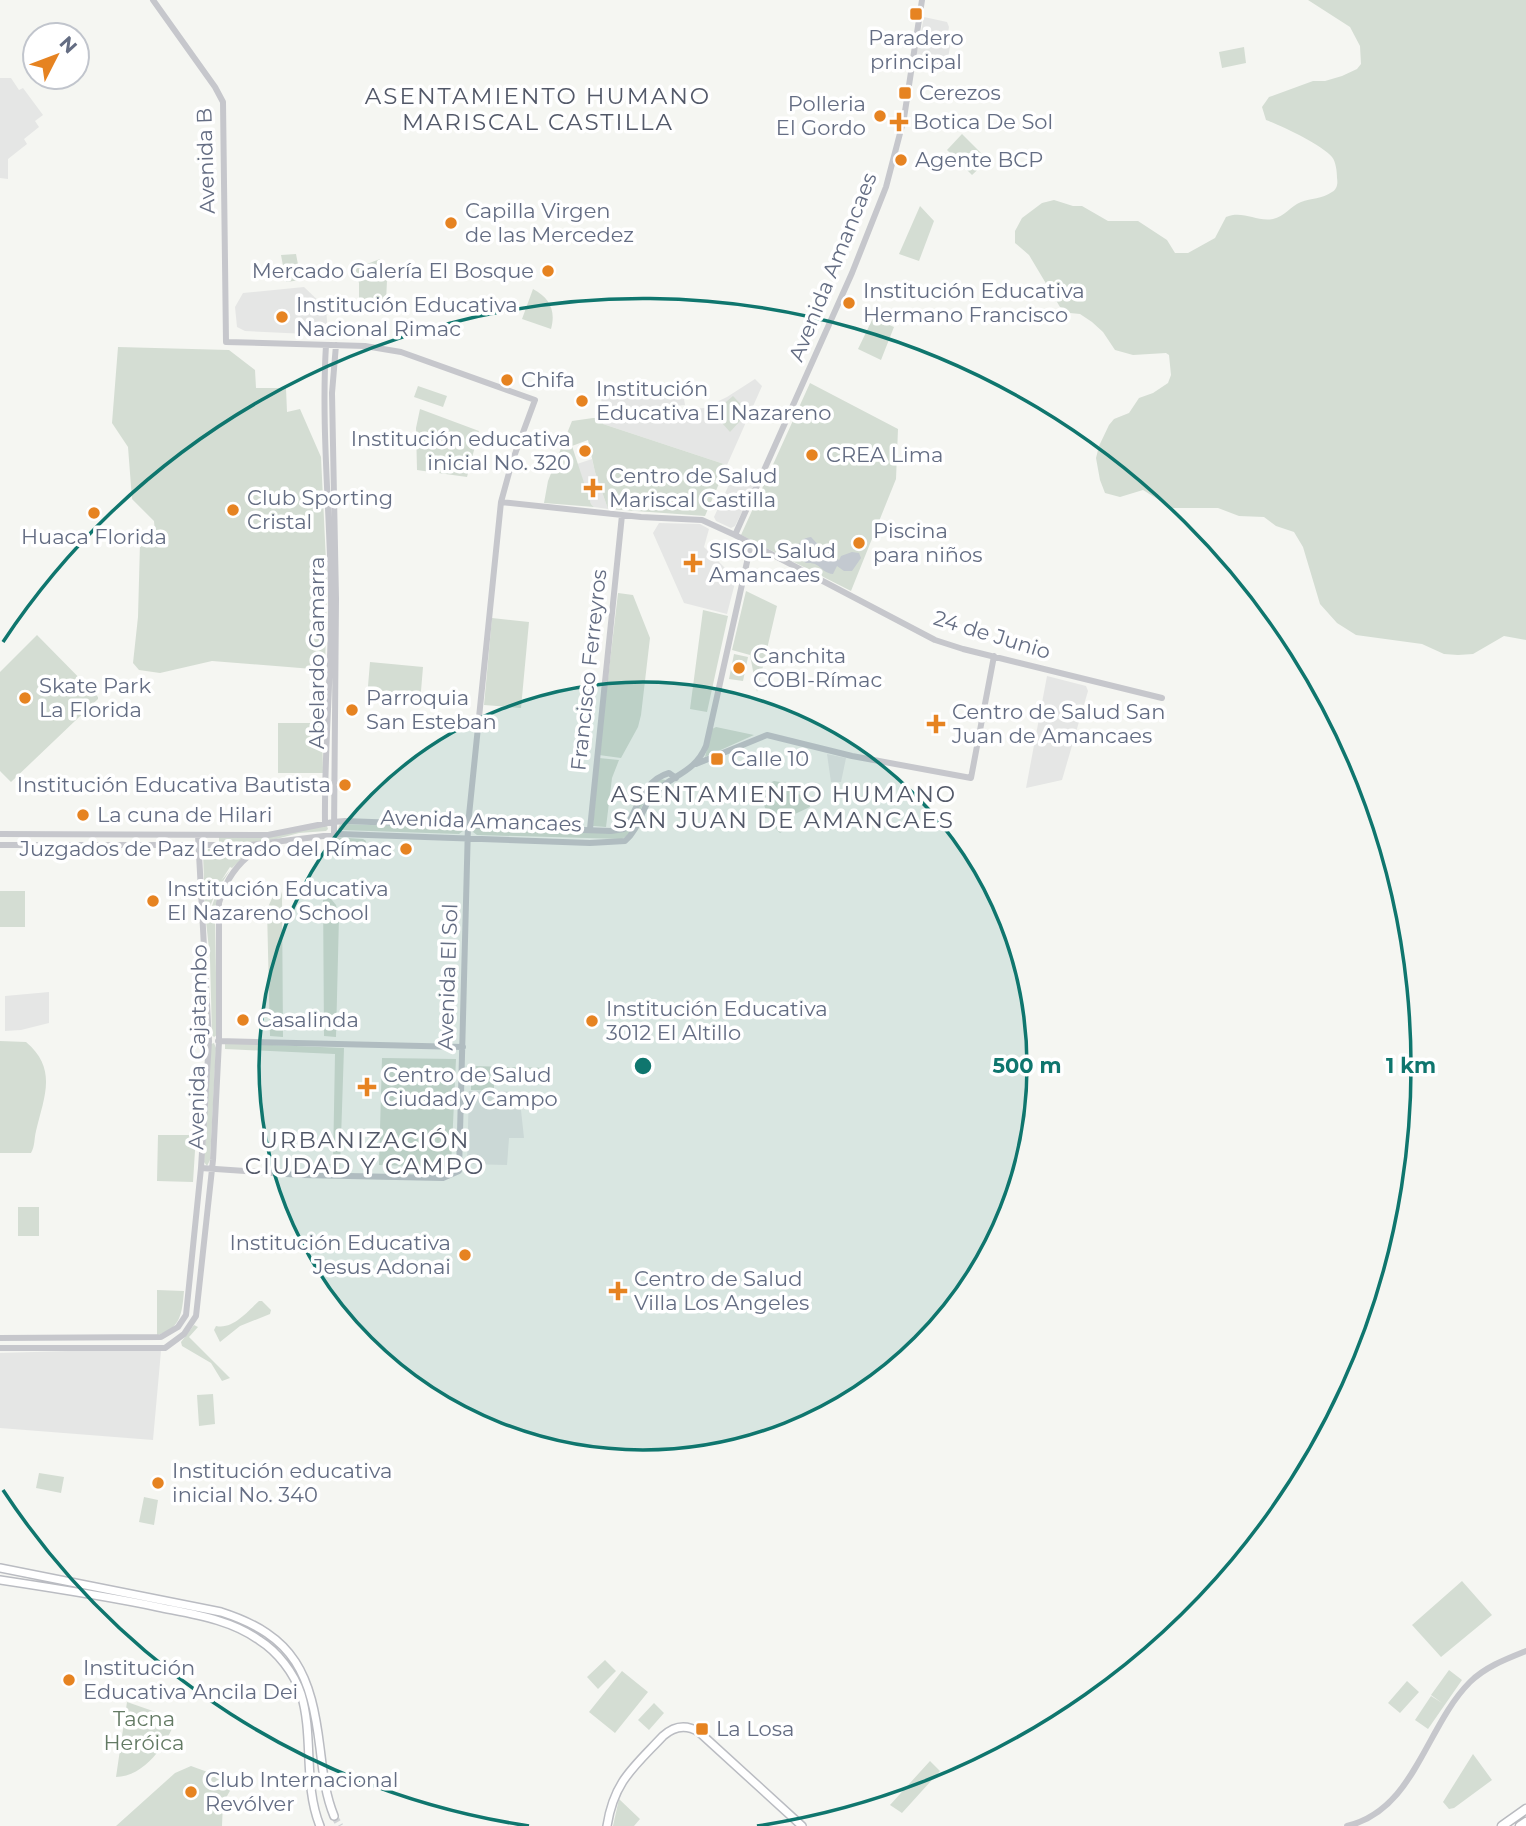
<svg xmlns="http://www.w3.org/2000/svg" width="1526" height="1826" font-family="Montserrat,sans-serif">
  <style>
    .built { fill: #e5e6e5 }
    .green { fill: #d4ddd3 }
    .water { fill: #c3c9d0 }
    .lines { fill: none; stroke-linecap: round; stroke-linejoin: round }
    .secondary-tunnel { stroke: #d1d4d6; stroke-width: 7; stroke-dasharray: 7 3.5; stroke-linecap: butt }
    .secondary-casing { stroke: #babcc2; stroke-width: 10 }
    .primary-casing { stroke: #b8babf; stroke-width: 11 }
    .tertiary { stroke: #c6c7cc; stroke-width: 6 }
    .secondary { stroke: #fff; stroke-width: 7 }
    .primary { stroke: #fff; stroke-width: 8 }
    .ring { fill: none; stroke: #0f766e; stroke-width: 3.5 }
    .poi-dot { fill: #e68321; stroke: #fff; stroke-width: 2.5 }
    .labels { text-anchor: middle; stroke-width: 7; stroke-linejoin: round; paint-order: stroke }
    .poi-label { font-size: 21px; fill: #646d83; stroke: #fff; text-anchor: start }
    .street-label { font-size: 21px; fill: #646d83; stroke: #fff }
    .park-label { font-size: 21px; fill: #637a64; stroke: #fff }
    .neighbourhood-label { font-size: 23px; letter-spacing: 2px; fill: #525868; stroke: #fff }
    .centre { fill: #0f766e; stroke: #fff; stroke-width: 3.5 }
    .ring-label { font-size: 21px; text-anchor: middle; font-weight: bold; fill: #0f766e; stroke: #fff; stroke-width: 7; stroke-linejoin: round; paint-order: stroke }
  </style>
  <rect width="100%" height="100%" fill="#f5f6f2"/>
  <path class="built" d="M924 17 947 22 949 27 947 39 951 42 946 68 915 61Z
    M0 78H11L19 90 23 88 43 115 35 121 39 127 24 139 27 144 8 159V179L0 178Z
    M304 287 326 308 328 335 245 331 237 327 235 307 243 293Z
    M755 379 762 386 727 465 603 424V418L704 408 727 397Z
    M622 389H664L674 396 684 399 685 405 602 413 601 393Z
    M592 459 595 472 608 509 594 507 591 504 577 464Z
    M733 476 755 486 735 526 731 528 716 521 714 517Z
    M659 523 700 524 709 529 704 547 736 579 727 614 684 603 653 533Z
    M1047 676 1086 686 1088 691 1062 780 1026 788Z
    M827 754 846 758 841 782H831Z
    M49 992V1023L21 1030 5 1031V996Z
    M469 1091 519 1092 524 1138H509L507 1165 467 1164Z
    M102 1350 161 1351 153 1440 0 1428V1353Z"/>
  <path class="green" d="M1308 0H1526V640L1504 636 1473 654 1458 655 1444 654 1422 644 1356 635 1337 623 1320 604 1303 547 1294 532 1276 526 1264 517 1239 516 1218 508H1172L1143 490 1120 497 1105 493 1100 480 1096 458 1099 446 1109 425 1114 419 1129 413 1139 398 1153 393 1168 383 1171 375 1169 355 1166 353 1133 355 1115 350 1103 332 1092 322 1080 314 1070 313 1060 307 1029 255 1015 243V231L1022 218 1042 203 1054 200 1073 206H1082L1108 221H1138L1167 240 1175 253H1188L1215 238 1226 217C1243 210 1256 222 1273 219 1284 217 1291 206 1301 202 1311 198 1322 199 1332 192 1337 189 1338 184 1337 178 1337 172 1336 162 1332 157 1322 145 1282 126 1266 120L1262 107 1269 97 1313 81H1325L1342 76 1357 69 1361 64 1360 46 1350 27Z
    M1244 47 1246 63 1222 68 1219 52Z
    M962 134 988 160 972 175 947 150Z
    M920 206 934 221 919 261 899 254Z
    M296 254 301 280 286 282 281 255Z
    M380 259 387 280 386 302 359 299V283L354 269Z
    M533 289C550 298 556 311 551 329L522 319Z
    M873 318 894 327 881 360 858 349Z
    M118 347 229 350 255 370 256 388H286L287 412 300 409 321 457 327 582 325 670 212 661 160 673 139 670 133 663 138 617 140 543 155 532 154 521 132 499 128 447 112 423Z
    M810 383 898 429 896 479 851 591 741 535Z
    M418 386 447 396 443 407 414 397Z
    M733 396 748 412 730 432 713 413Z
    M420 409 479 431 467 477 417 470 416 428Z
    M593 418H603V424L727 465 705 516 608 509 595 472 588 440 572 446 591 504 594 507 544 503 548 481 572 421Z
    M746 591 777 606 757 692 750 655 732 650Z
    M618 593 633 595 650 638 641 715 638 727 621 758 599 755Z
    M703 610 728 616 707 712 690 709Z
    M492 618 529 622 521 708 484 705Z
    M37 635 98 697V699L11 782 0 771V672Z
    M734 654 748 657 743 681 729 679Z
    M370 662 423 667 420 703 367 698Z
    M278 723H322L323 773H278Z
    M716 727 754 735 705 757 712 729Z
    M599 758 619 760 612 778 606 827 593 826Z
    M659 779 666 780 646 798 629 834 622 839 477 835 473 832 475 828 623 832 627 830 644 794Z
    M774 781 798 785 797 794 809 797 810 807 784 819 786 829 780 833 772 825 757 788Z
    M340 824 462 828 463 831 459 834 341 830 338 829Z
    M327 826 328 829 326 831 299 833 265 842H219V837H255Z
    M333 837 363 839 366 841 365 855 362 859 332 840Z
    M239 848 252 849 232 868 230 867 221 881 230 870 222 883 215 909H211L220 882 209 909H205L203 853 208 849H238L241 856 242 852Z
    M280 888 282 895 283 1037 270 1036 267 909 275 892Z
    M323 889 336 905 339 916 336 1037 324 1036Z
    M0 891H25V927H0Z
    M205 912H215L217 1035 214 1037 212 1035 210 958Z
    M0 1041 26 1042C58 1069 44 1097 36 1131 34 1139 35 1146 31 1153H0Z
    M214 1043 216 1048 210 1160 207 1166 204 1162 211 1044Z
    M225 1043 344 1048 340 1169H305V1165L333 1164 335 1054 225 1049Z
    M382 1058 456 1059 451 1167 379 1165Z
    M471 1066 552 1068V1077L471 1075Z
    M471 1077H494V1091L471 1090Z
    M158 1135H196L193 1182 157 1181Z
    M18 1207H39V1236H18Z
    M157 1290 184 1291C182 1313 181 1329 157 1335Z
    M259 1301H262L271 1310 270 1314 240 1326 220 1342 214 1330 216 1326C233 1330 248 1311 259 1301Z
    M194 1325 198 1327 189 1337 230 1378 222 1381 211 1363 182 1346 181 1342Z
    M213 1394 215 1424 199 1426 197 1395Z
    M39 1473 64 1477 61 1493 36 1488Z
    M144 1497 158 1500 154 1525 139 1522Z
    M1462 1581 1492 1615 1441 1657 1412 1625Z
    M605 1660 616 1671 598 1689 587 1677Z
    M1449 1670 1462 1680 1428 1729 1415 1720 1431 1696 1442 1703 1431 1695Z
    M622 1671 648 1692 615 1733 589 1712Z
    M1407 1681 1419 1692 1400 1713 1388 1703Z
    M127 1702 176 1719C167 1744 144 1777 116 1777Z
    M654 1703 664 1713 649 1730 638 1720Z
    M1473 1754 1492 1780 1454 1808 1449 1809 1443 1802Z
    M930 1761 940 1771 902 1813 890 1805Z
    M191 1766 235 1782 223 1803 222 1826H116L175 1773Z
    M619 1799 640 1819 634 1826H613Z"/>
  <path class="water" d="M811 537 821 548 819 553 821 557 831 554 839 560 841 556 852 552 859 553 861 558 852 571H844L837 566 833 574C819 572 822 562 806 563 794 554 795 539 811 537Z"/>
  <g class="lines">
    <path class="secondary-tunnel" d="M334 1816 340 1826"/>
    <defs>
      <path id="secondary" d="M0 1568 221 1612C296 1636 311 1675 320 1748 323 1772 325 1794 334 1816
        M0 1580C53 1588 106 1596 158 1607 192 1614 230 1619 259 1640 278 1652 294 1673 301 1694 314 1736 303 1784 320 1826
        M607 1826C614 1781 634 1767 663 1736 674 1726 686 1724 699 1732L802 1826"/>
      <path id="primary" d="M1502 1826 1526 1809
        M1520 1826 1526 1822"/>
    </defs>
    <use href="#secondary" class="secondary-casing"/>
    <use href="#primary" class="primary-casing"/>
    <path class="tertiary" d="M153 0 215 87 223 102 226 342 365 346 401 352 535 400 512 462 501 502 468 825 459 1171 443 1178 301 1175 201 1168
      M501 502 641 517 702 520 735 535 935 640 963 649 1162 698
      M735 535 852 273 886 187 904 118 922 0
      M696 764 767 735 852 756 971 778 994 656
      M325 824C324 747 332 671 331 595 330 511 321 428 326 345
      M590 829 622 515
      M0 834 268 835 333 822 345 821 611 831 624 829 627 826C638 806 644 780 669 773L676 778
      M334 834 336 599 332 393 336 345
      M0 845H250L340 834 590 843 625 841C640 829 641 807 654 794 672 774 694 774 706 746L751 544
      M218 1041 463 1047
      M0 1338 161 1337 178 1327 186 1315 201 1168 209 1041 198 835
      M0 1348H165L184 1334 196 1316 213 1160 219 1041V903C226 878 241 858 264 846
      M1347 1826C1415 1810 1425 1727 1470 1682 1485 1667 1506 1659 1526 1651"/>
    <use href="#secondary" class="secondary"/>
    <use href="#primary" class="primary"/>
  </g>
  <circle cx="643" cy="1066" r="384" fill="#0f766e" fill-opacity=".12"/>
  <g class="ring">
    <circle cx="643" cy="1066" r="384"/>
    <path d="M529 1826A768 768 0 0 1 3 1490M3 642A768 768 0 1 1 757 1826"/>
  </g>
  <g class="poi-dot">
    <rect x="909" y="7" width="14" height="14" rx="3.5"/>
    <rect x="898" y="86" width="14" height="14" rx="3.5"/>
    <circle cx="880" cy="116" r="7"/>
    <path d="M895.5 111.5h7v7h7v7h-7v7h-7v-7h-7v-7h7z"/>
    <circle cx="901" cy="160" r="7"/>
    <circle cx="451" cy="223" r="7"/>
    <circle cx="548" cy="271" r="7"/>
    <circle cx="849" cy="303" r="7"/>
    <circle cx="282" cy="317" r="7"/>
    <circle cx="507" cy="380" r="7"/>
    <circle cx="582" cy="401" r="7"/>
    <circle cx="585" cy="451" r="7"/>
    <circle cx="812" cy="455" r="7"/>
    <path d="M589.5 477.5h7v7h7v7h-7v7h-7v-7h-7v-7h7z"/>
    <circle cx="233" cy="510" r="7"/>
    <circle cx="94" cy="513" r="7"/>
    <circle cx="859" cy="543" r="7"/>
    <path d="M689.5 552.5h7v7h7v7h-7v7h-7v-7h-7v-7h7z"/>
    <circle cx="739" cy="668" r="7"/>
    <circle cx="25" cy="698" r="7"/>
    <circle cx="352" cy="710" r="7"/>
    <path d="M932.5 713.5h7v7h7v7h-7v7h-7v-7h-7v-7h7z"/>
    <rect x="710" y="752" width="14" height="14" rx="3.5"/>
    <circle cx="345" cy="785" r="7"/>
    <circle cx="83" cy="815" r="7"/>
    <circle cx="406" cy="849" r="7"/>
    <circle cx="153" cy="901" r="7"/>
    <circle cx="243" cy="1020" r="7"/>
    <circle cx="592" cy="1021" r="7"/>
    <path d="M363.5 1076.5h7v7h7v7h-7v7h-7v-7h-7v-7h7z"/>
    <circle cx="465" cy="1255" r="7"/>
    <path d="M614.5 1280.5h7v7h7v7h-7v7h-7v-7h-7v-7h7z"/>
    <circle cx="158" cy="1483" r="7"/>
    <circle cx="69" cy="1680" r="7"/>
    <rect x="695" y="1722" width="14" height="14" rx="3.5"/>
    <circle cx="191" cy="1792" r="7"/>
  </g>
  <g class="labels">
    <g class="poi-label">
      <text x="916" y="45" text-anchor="middle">Paradero<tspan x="916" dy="24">principal</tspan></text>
      <text x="919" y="100">Cerezos</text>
      <text x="866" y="111" text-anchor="end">Polleria<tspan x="866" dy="24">El Gordo</tspan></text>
      <text x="913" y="129">Botica De Sol</text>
      <text x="915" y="167">Agente BCP</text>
      <text x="465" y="218">Capilla Virgen<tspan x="465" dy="24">de las Mercedez</tspan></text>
      <text x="534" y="278" text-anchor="end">Mercado Galería El Bosque</text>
      <text x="863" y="298">Institución Educativa<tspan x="863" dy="24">Hermano Francisco</tspan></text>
      <text x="296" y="312">Institución Educativa<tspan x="296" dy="24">Nacional Rimac</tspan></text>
      <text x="521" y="387">Chifa</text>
      <text x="596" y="396">Institución<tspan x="596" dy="24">Educativa El Nazareno</tspan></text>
      <text x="571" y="446" text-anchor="end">Institución educativa<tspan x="571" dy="24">inicial No. 320</tspan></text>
      <text x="826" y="462">CREA Lima</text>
      <text x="609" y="483">Centro de Salud<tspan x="609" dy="24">Mariscal Castilla</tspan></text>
      <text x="247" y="505">Club Sporting<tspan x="247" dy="24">Cristal</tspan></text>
      <text x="873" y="538">Piscina<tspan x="873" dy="24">para niños</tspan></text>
      <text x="94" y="544" text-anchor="middle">Huaca Florida</text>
      <text x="709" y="558">SISOL Salud<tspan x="709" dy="24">Amancaes</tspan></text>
      <text x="753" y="663">Canchita<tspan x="753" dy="24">COBI-Rímac</tspan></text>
      <text x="39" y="693">Skate Park<tspan x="39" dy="24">La Florida</tspan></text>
      <text x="366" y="705">Parroquia<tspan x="366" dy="24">San Esteban</tspan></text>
      <text x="952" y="719">Centro de Salud San<tspan x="952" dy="24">Juan de Amancaes</tspan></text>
      <text x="731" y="766">Calle 10</text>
      <text x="331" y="792" text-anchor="end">Institución Educativa Bautista</text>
      <text x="97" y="822">La cuna de Hilari</text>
      <text x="392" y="856" text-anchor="end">Juzgados de Paz Letrado del Rímac</text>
      <text x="167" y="896">Institución Educativa<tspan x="167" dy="24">El Nazareno School</tspan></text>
      <text x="606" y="1016">Institución Educativa<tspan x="606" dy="24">3012 El Altillo</tspan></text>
      <text x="257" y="1027">Casalinda</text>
      <text x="383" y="1082">Centro de Salud<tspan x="383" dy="24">Ciudad y Campo</tspan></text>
      <text x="451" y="1250" text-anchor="end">Institución Educativa<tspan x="451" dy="24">Jesus Adonai</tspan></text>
      <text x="634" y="1286">Centro de Salud<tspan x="634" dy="24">Villa Los Angeles</tspan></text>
      <text x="172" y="1478">Institución educativa<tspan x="172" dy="24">inicial No. 340</tspan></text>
      <text x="83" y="1675">Institución<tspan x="83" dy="24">Educativa Ancila Dei</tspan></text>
      <text x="716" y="1736">La Losa</text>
      <text x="205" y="1787">Club Internacional<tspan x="205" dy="24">Revólver</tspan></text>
    </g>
    <g class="street-label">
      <text transform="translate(206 161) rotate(-92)" y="7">Avenida B</text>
      <text transform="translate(833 267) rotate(-68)" y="7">Avenida Amancaes</text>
      <text transform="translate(992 635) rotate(17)" y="7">24 de Junio</text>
      <text transform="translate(317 653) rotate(-90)" y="7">Abelardo Gamarra</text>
      <text transform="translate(589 670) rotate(-84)" y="7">Francisco Ferreyros</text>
      <text transform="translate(481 821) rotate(2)" y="7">Avenida Amancaes</text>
      <text transform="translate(448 977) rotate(-88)" y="7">Avenida El Sol</text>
      <text transform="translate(198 1047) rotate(-89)" y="7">Avenida Cajatambo</text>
    </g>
    <g class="park-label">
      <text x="144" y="1726">Tacna<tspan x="144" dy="24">Heróica</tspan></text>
    </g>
    <g class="neighbourhood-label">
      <text x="538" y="104">ASENTAMIENTO HUMANO<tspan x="538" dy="26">MARISCAL CASTILLA</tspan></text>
      <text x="784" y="802">ASENTAMIENTO HUMANO<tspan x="784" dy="26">SAN JUAN DE AMANCAES</tspan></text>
      <text x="365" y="1148">URBANIZACIÓN<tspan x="365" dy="26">CIUDAD Y CAMPO</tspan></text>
    </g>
  </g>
  <circle cx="643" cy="1066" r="10" class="centre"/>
  <g class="ring-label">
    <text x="1027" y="1073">500 m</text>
    <text x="1411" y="1073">1 km</text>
  </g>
  <g transform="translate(56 56) rotate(48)"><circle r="33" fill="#ffffff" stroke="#c1c5cd" stroke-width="2"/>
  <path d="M0-5L12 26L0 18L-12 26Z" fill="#e68321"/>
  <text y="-10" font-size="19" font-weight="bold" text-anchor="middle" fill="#646d83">N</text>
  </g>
</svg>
